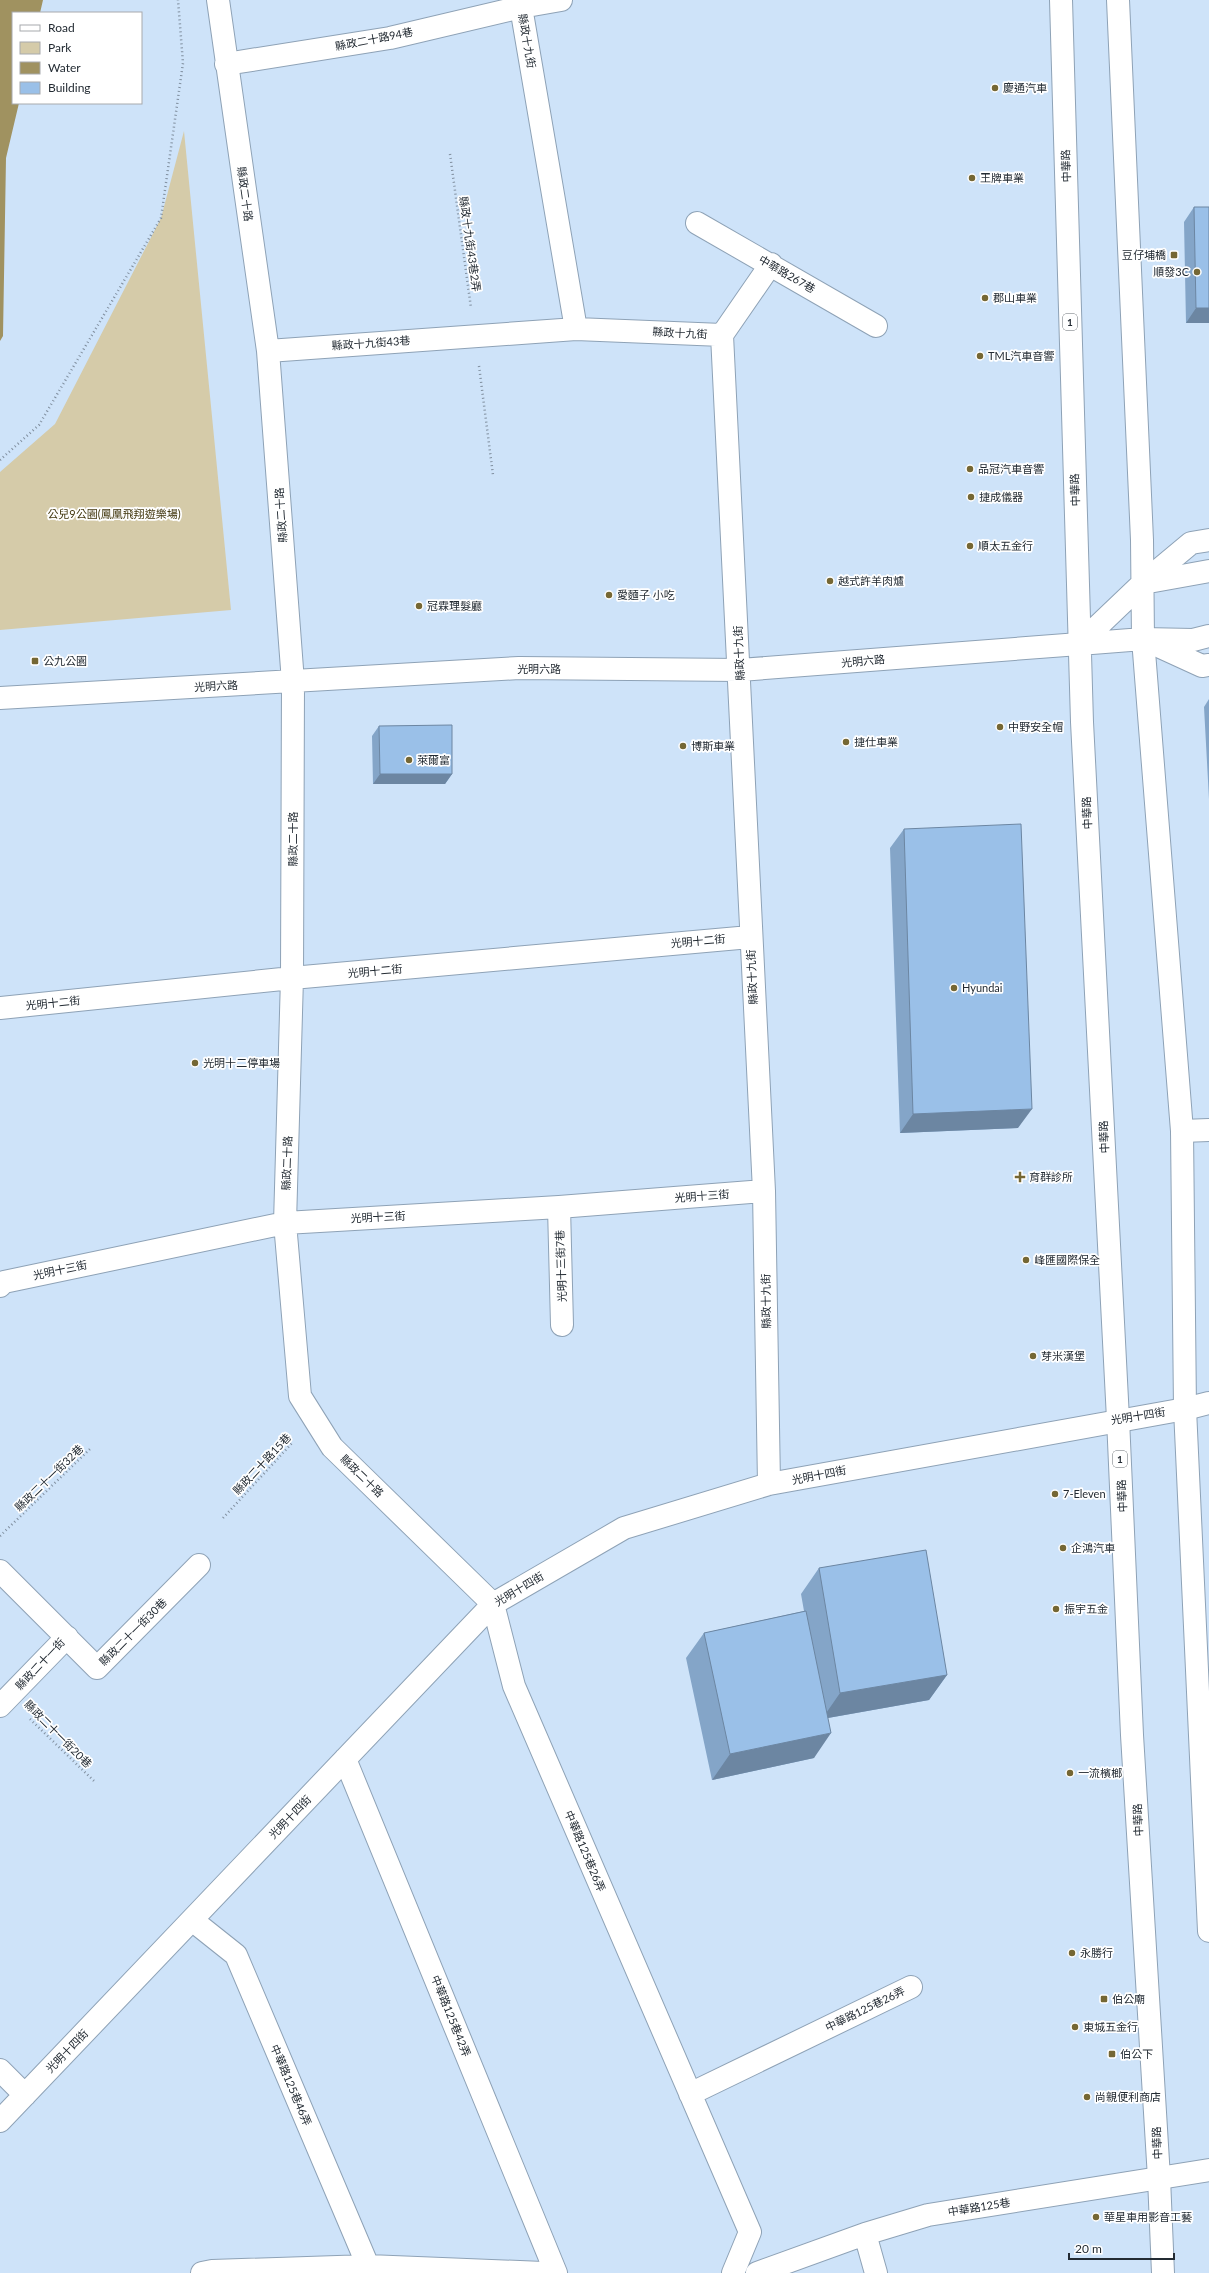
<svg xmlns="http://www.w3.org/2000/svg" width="1209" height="2273" font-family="Lato,'Noto Sans TC',sans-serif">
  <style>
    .green { fill: #d5cba9 }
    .water { fill: #a09260 }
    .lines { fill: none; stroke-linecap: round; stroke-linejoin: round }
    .minor-casing { stroke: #8ea2b6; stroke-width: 24 }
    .major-casing { stroke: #8ea2b6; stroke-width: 24 }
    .path { stroke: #808f9f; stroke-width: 2.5; stroke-dasharray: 1 3; stroke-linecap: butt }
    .minor { stroke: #fff; stroke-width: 22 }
    .major { stroke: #fff; stroke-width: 22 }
    .wall { fill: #84a5c8 }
    .shaded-wall { fill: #6c86a2 }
    .building { fill: #9ac0e8; stroke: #6c86a2 }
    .poi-dot { fill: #756734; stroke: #fff; stroke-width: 1.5 }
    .labels { text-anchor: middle; stroke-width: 3.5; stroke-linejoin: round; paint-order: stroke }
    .shield { fill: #fff; stroke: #656b70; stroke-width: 1 }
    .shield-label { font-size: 10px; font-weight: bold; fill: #232b33 }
    .street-label { font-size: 11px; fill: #232b33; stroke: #fff }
    .poi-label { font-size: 11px; fill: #232b33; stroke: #fff; text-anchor: start }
    .park-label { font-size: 11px; fill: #41360d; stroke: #fff }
  </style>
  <rect width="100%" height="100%" fill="#cee3f9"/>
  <path class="green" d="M184 131 231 610 0 630V472L55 424 161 218Z"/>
  <path class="water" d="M0 0H43L40 13H13V103H19L6 158 3 336 0 341Z"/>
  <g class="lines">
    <defs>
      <path id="minor" d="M218 0 268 351 293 682 292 978 285 1223 300 1396 332 1447 493 1604 514 1686 750 2232 733 2273
        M521 7 576 329
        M226 64 390 38 521 7 561 0
        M697 223 876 326
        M722 335 771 264
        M268 351 576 329 722 335 764 1191 769 1484
        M1143 583 1191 543 1209 540
        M1143 639 1202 666 1209 665
        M0 698 519 668 740 670 1079 644
        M0 1008 292 978 750 937
        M1182 1131 1209 1130
        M559 1207 562 1325
        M0 1286 4 1282 285 1223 559 1207 764 1191
        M0 1571 97 1668 199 1565
        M0 1706 67 1637
        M345 1759 556 2273
        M192 1920 236 1955 368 2266
        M0 2070 25 2095
        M690 2094 911 1987
        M0 2121 493 1604 624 1528 769 1484 1185 1409 1209 1403
        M865 2234 876 2273
        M202 2273 212 2271 368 2266 543 2273
        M757 2273 865 2234 928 2215 1209 2170"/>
      <path id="major" d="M1061 0 1082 722 1118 1419 1132 1735 1159 2178 1163 2273
        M1118 0 1142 540 1143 639 1182 1131 1185 1409 1209 1931
        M1079 644 1143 583 1209 571
        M1079 644 1143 639 1193 640 1209 636"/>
    </defs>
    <use href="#minor" class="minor-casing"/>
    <use href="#major" class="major-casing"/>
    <path class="path" d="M450 154 471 308
      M479 366 493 475
      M0 460 39 425 161 218 183 63 178 0
      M223 1518 293 1442
      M0 1536 91 1448
      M30 1719 95 1782"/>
    <use href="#minor" class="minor"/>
    <use href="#major" class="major"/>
  </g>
  <path class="wall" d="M1194 207H1209V323H1186L1184 222Z
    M1209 699V799L1204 707Z
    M379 726 452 774 445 784H373L372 736Z
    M904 829 1018 1128 900 1133 890 848Z
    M819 1568 947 1675 929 1700 828 1718 814 1758 712 1780 686 1658 704 1633 804 1611 801 1594Z"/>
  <path class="shaded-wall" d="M1196 308H1209V323H1186Z
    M380 774H452L445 784H373Z
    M1032 1109 1018 1128 900 1133 913 1114Z
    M947 1675 929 1700 822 1719 840 1693Z
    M831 1733 814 1758 712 1780 730 1754Z"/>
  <path class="building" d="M1194 207H1209V308H1196Z
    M452 725V774H380L379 726Z
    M1021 824 1032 1109 913 1114 904 829Z
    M926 1550 947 1675 840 1693 819 1568Z
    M806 1611 831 1733 730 1754 704 1633Z"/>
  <g class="poi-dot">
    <circle cx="995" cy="88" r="4"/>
    <circle cx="972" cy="178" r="4"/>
    <rect x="1170" y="251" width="8" height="8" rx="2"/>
    <circle cx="1197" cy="272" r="4"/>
    <circle cx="985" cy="298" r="4"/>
    <circle cx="980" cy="356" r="4"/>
    <circle cx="970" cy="469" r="4"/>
    <circle cx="971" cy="497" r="4"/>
    <circle cx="970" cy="546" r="4"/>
    <circle cx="830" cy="581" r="4"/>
    <circle cx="609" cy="595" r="4"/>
    <circle cx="419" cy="606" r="4"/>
    <rect x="31" y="657" width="8" height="8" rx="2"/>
    <circle cx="1000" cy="727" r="4"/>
    <circle cx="846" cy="742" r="4"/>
    <circle cx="683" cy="746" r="4"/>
    <circle cx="409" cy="760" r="4"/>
    <circle cx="954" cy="988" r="4"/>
    <circle cx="195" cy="1063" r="4"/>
    <path d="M1018 1171h4v4h4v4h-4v4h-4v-4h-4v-4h4z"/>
    <circle cx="1026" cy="1260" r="4"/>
    <circle cx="1033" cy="1356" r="4"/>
    <circle cx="1055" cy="1494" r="4"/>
    <circle cx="1063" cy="1548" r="4"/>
    <circle cx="1056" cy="1609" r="4"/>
    <circle cx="1070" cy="1773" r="4"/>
    <circle cx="1072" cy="1953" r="4"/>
    <rect x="1100" y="1995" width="8" height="8" rx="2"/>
    <circle cx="1075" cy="2027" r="4"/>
    <rect x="1108" y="2050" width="8" height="8" rx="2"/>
    <circle cx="1087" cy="2097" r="4"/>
    <circle cx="1096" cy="2217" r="4"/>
  </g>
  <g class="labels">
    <g class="shield">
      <rect x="1063" y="314" width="14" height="16" rx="3"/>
      <rect x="1113" y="1451" width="14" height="16" rx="3"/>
    </g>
    <g class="shield-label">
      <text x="1070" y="326">1</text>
      <text x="1120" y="1463">1</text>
    </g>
    <g class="street-label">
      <text transform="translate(374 39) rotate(-11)" y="4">縣政二十路94巷</text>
      <text transform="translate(527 41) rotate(80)" y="4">縣政十九街</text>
      <text transform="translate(1066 166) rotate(-92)" y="4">中華路</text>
      <text transform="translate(245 194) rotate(82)" y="4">縣政二十路</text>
      <text transform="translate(470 244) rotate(82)" y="4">縣政十九街43巷2弄</text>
      <text transform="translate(787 274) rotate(30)" y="4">中華路267巷</text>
      <text transform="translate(680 333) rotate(3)" y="4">縣政十九街</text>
      <text transform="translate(371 343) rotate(-4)" y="4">縣政十九街43巷</text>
      <text transform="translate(1075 490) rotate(-92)" y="4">中華路</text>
      <text transform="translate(281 515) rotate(-94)" y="4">縣政二十路</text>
      <text transform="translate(739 653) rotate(-93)" y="4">縣政十九街</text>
      <text transform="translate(863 661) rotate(-5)" y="4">光明六路</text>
      <text x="539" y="673">光明六路</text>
      <text transform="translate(216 686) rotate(-3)" y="4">光明六路</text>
      <text transform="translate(1087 813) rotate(-93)" y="4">中華路</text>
      <text transform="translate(293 839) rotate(-90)" y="4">縣政二十路</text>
      <text transform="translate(698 941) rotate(-5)" y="4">光明十二街</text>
      <text transform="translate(375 971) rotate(-5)" y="4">光明十二街</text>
      <text transform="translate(752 977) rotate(-93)" y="4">縣政十九街</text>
      <text transform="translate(53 1003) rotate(-6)" y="4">光明十二街</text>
      <text transform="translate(1104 1137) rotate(-93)" y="4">中華路</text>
      <text transform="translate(287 1163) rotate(-88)" y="4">縣政二十路</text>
      <text transform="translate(702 1196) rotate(-4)" y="4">光明十三街</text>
      <text transform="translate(378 1217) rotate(-3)" y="4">光明十三街</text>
      <text transform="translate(561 1266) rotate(-92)" y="4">光明十三街7巷</text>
      <text transform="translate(60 1270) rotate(-12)" y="4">光明十三街</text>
      <text transform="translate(766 1301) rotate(-91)" y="4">縣政十九街</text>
      <text transform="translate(1138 1416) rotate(-9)" y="4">光明十四街</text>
      <text transform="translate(262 1464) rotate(-47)" y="4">縣政二十路15巷</text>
      <text transform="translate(819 1475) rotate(-11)" y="4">光明十四街</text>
      <text transform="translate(362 1476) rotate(44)" y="4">縣政二十路</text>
      <text transform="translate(49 1478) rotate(-44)" y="4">縣政二十一街32巷</text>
      <text transform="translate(1122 1496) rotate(-93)" y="4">中華路</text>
      <text transform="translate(519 1589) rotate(-31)" y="4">光明十四街</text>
      <text transform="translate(133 1632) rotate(-45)" y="4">縣政二十一街30巷</text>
      <text transform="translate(40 1664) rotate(-47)" y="4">縣政二十一街</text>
      <text transform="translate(58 1734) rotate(45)" y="4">縣政二十一街20巷</text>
      <text transform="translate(290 1817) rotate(-46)" y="4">光明十四街</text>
      <text transform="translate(1138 1820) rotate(-93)" y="4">中華路</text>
      <text transform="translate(585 1851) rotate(67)" y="4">中華路125巷26弄</text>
      <text transform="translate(865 2009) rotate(-26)" y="4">中華路125巷26弄</text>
      <text transform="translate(451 2016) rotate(68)" y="4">中華路125巷42弄</text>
      <text transform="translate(67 2051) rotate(-46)" y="4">光明十四街</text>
      <text transform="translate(291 2085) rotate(67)" y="4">中華路125巷46弄</text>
      <text transform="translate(1157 2143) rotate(-93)" y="4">中華路</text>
      <text transform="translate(979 2207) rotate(-9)" y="4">中華路125巷</text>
    </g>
    <g class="poi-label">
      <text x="1003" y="92">慶通汽車</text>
      <text x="980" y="182">王牌車業</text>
      <text x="1166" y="259" text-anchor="end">豆仔埔橋</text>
      <text x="1189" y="276" text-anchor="end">順發3C</text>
      <text x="993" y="302">郡山車業</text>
      <text x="988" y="360">TML汽車音響</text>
      <text x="978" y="473">品冠汽車音響</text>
      <text x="979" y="501">捷成儀器</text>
      <text x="978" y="550">順太五金行</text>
      <text x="838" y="585">越式許羊肉爐</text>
      <text x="617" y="599">愛麵子 小吃</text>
      <text x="427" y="610">冠霖理髮廳</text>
      <text x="43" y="665">公九公園</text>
      <text x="1008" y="731">中野安全帽</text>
      <text x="854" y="746">捷仕車業</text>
      <text x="691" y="750">博斯車業</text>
      <text x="417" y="764">萊爾富</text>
      <text x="962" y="992">Hyundai</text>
      <text x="203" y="1067">光明十二停車場</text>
      <text x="1029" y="1181">育群診所</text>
      <text x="1034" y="1264">峰匯國際保全</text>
      <text x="1041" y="1360">芽米漢堡</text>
      <text x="1063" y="1498">7-Eleven</text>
      <text x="1071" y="1552">企鴻汽車</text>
      <text x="1064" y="1613">振宇五金</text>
      <text x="1078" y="1777">一流檳榔</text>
      <text x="1080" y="1957">永勝行</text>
      <text x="1112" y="2003">伯公廟</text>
      <text x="1083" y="2031">東城五金行</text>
      <text x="1120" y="2058">伯公下</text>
      <text x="1095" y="2101">尚親便利商店</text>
      <text x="1104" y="2221">華星車用影音工藝</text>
    </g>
    <g class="park-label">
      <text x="114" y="518">公兒9公園(鳳凰飛翔遊樂場)</text>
    </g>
  </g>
  <rect x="12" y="12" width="130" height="92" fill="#ffffff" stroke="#a7aaad"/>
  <rect x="20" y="25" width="20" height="6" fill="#ffffff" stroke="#a7aaad"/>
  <text x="48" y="32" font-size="12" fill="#232b33">Road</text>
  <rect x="20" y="42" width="20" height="12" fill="#d5cba9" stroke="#a7aaad"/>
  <text x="48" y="52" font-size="12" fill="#232b33">Park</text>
  <rect x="20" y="62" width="20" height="12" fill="#a09260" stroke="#a7aaad"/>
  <text x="48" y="72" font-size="12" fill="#232b33">Water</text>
  <rect x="20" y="82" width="20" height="12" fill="#9ac0e8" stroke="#a7aaad"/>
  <text x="48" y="92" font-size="12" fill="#232b33">Building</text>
  <path d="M1069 2253v6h105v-6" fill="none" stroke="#232b33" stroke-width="2"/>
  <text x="1075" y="2253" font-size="12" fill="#232b33" stroke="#ffffff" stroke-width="3" paint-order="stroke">20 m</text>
</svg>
